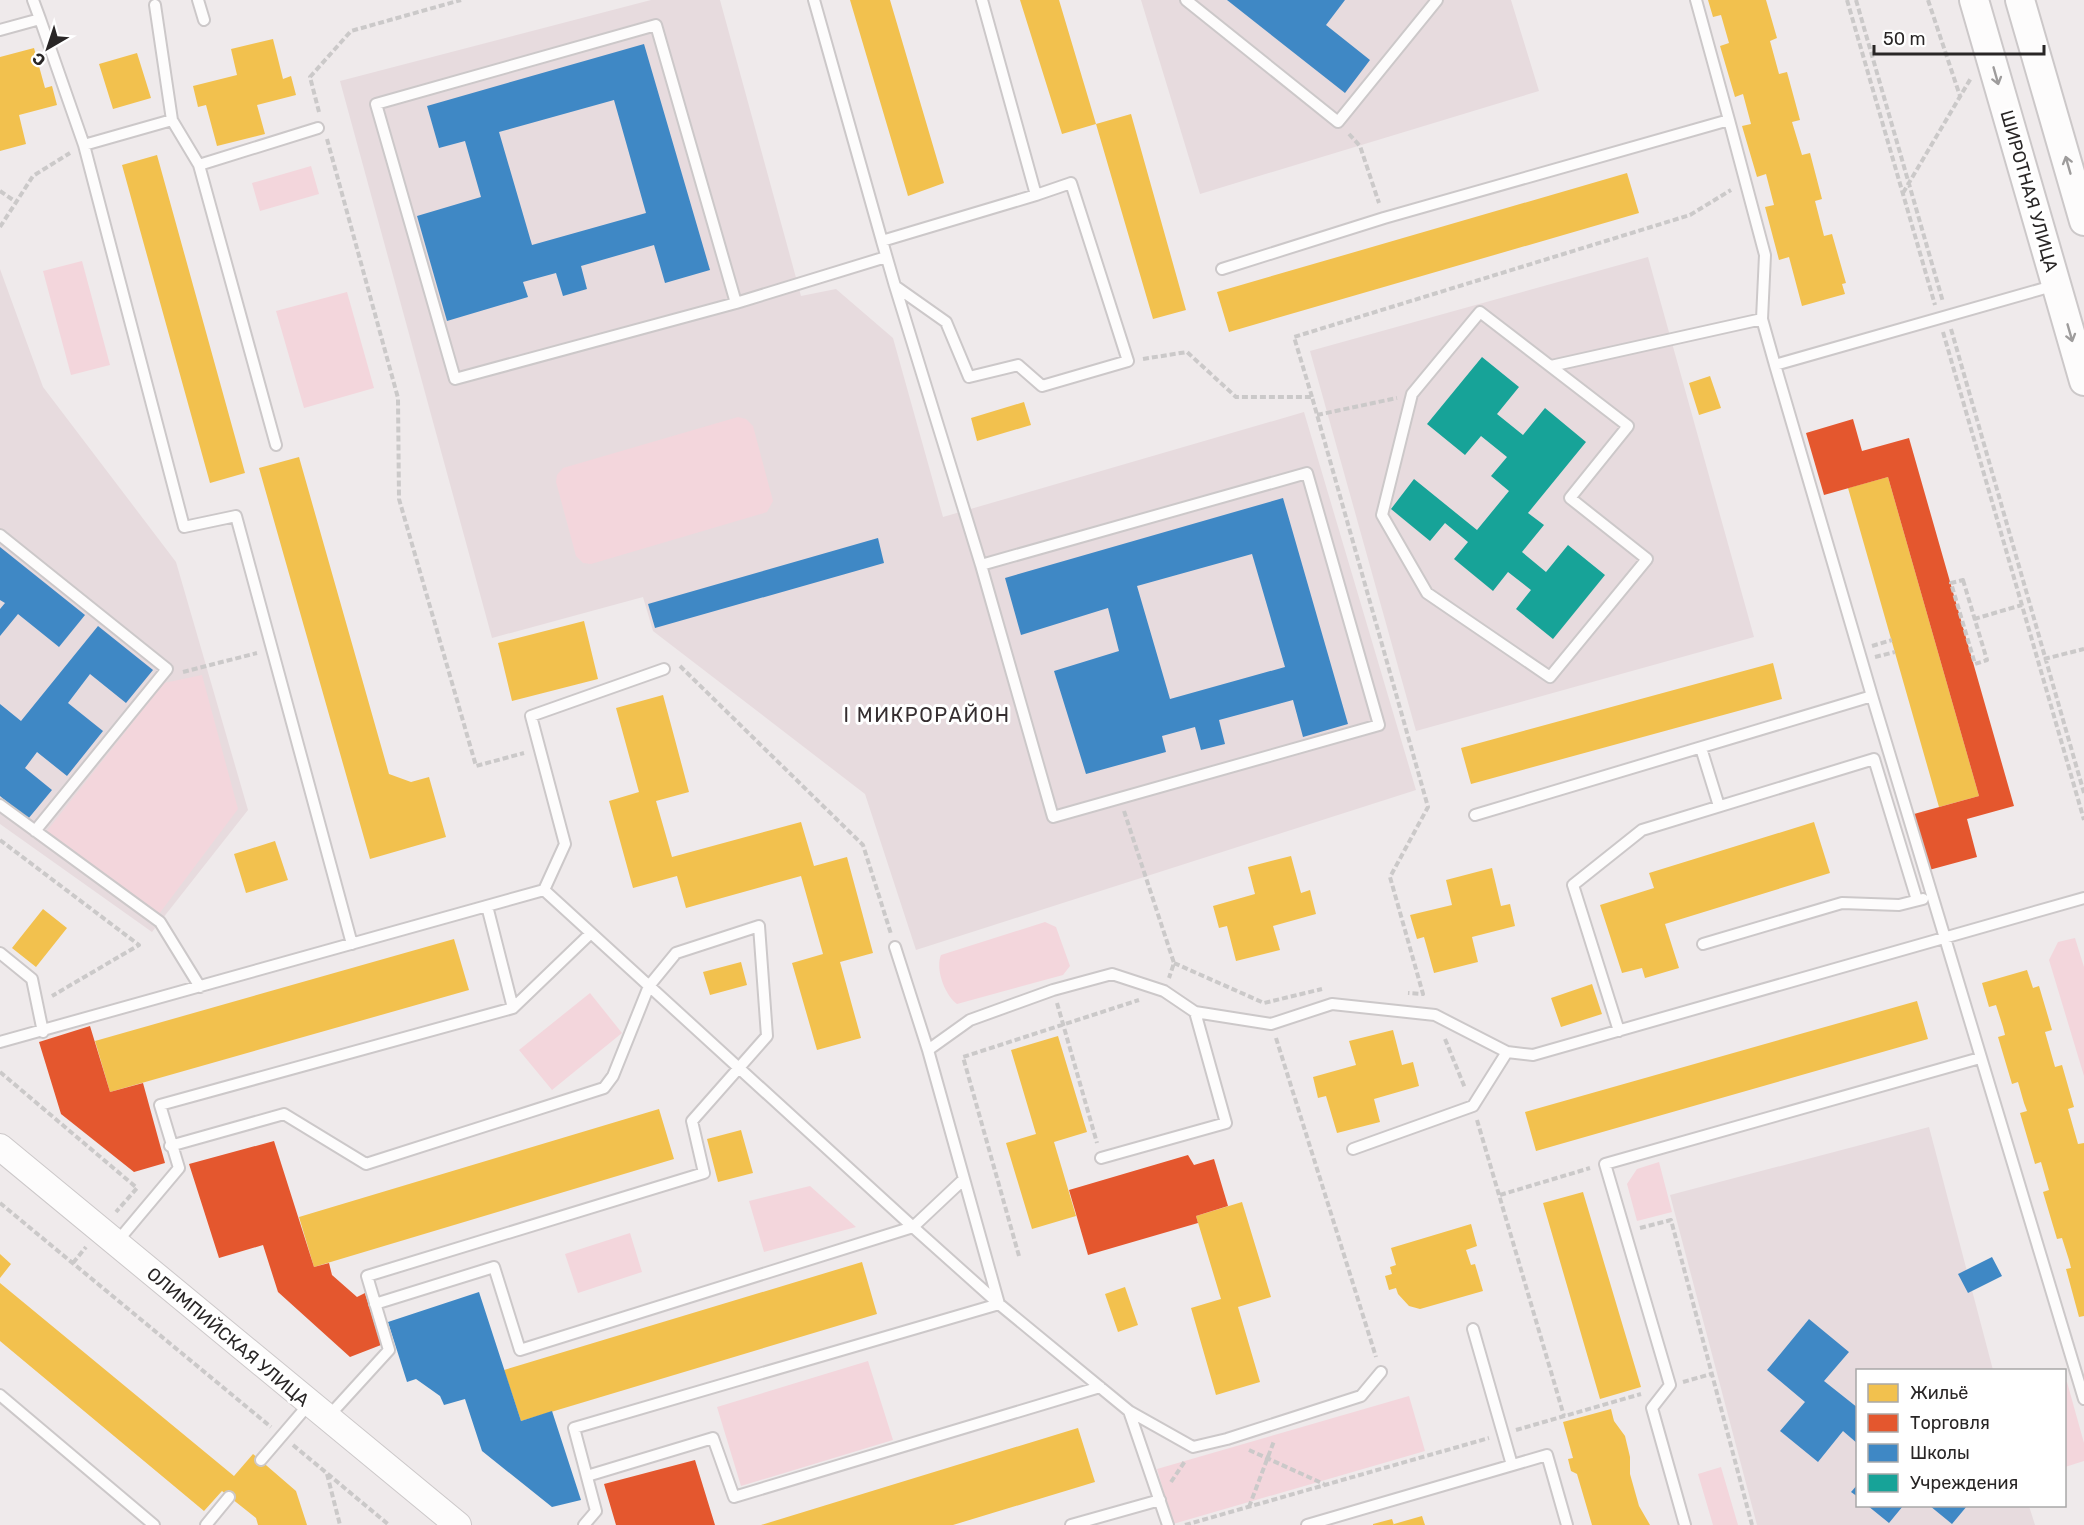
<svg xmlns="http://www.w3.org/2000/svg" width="2084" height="1525" font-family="Rubik,sans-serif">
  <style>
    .built { fill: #e7dbde }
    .green { fill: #f3d6dc }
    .homes { fill: #f2c14e }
    .shops { fill: #e4572e }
    .schools { fill: #3f88c5; fill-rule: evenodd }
    .public { fill: #17a398 }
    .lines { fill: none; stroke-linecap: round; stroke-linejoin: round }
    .service-casing { stroke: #ccc8c9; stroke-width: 14 }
    .tertiary-casing { stroke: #ccc8c9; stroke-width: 28 }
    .secondary-casing { stroke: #ccc8c9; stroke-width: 32 }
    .path { stroke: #cbc9c9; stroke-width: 4; stroke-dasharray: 6 3; stroke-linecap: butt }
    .service { stroke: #fdfcfc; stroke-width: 10 }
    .tertiary { stroke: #fdfcfc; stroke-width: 26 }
    .secondary { stroke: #fdfcfc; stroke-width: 28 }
    .oneway { stroke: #9e9c9c }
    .labels { text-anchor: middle; stroke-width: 6; stroke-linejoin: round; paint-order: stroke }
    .street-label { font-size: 18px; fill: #292626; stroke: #fff }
    .neighbourhood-label { font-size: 20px; letter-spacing: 1.5px; fill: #352e30; stroke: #fff }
  </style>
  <rect width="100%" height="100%" fill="#efeaeb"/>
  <path class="built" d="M651 0H720L801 296 836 289 893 338 943 517 1304 412 1416 790 916 950 865 794 653 631 643 597 492 638 340 81Z
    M1141 0H1511L1539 91 1200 194Z
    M1648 257 1754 637 1416 731 1310 351Z
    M0 269 43 387 176 562 248 810 152 932 0 824Z
    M1929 1127 1993 1370H1858V1506H2029L2035 1525H1757L1670 1195Z"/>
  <path class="green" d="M311 166 319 194 260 211 252 183Z
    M82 261 110 365 71 375 43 271Z
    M347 292 374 388 304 408 276 311Z
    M738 417 746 419 753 426 773 501 767 512 591 564 583 563 576 556 556 482 557 475 563 468Z
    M202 675 238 809 159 914 46 832 164 683Z
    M1045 922 1056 927 1070 966 1063 975 957 1004C945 995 935 969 941 955Z
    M2075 938 2084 967V1076L2049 960 2058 942Z
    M590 993 622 1033 552 1090 519 1050Z
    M1659 1162 1672 1212 1637 1221 1627 1184 1637 1169Z
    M810 1186 856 1227 764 1252 749 1201Z
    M630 1233 642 1272 578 1293 565 1254Z
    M868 1361 893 1440 741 1486 717 1407Z
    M2067 1382 2084 1443V1461L2065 1467 2064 1383Z
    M1409 1396 1425 1451 1173 1524 1157 1469Z
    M1721 1467 1738 1525H1713L1698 1474Z"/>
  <path class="homes" d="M850 0H890L944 183 908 196Z
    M1020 0H1059L1096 124 1062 134Z
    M1708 0H1766L1777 38 1770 41 1779 74 1787 72 1800 120 1792 122 1802 155 1810 153 1822 199 1815 201 1824 236 1832 234 1846 283 1842 284 1845 294 1802 306 1789 257 1779 260 1765 207 1774 205 1766 174 1757 177 1742 126 1751 124 1743 94 1735 97 1720 46 1729 43 1721 15 1713 17Z
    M273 39 283 79 291 76 296 95 257 105 265 134 217 146 206 105 198 107 193 86 237 75 231 49Z
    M34 48 45 88 52 86 57 105 19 115 26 144 0 151V57Z
    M137 53 151 98 113 109 99 64Z
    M1131 114 1186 310 1153 319 1096 124Z
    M157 155 245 473 210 483 122 165Z
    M1627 173 1639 213 1229 332 1217 292Z
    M1710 376 1721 408 1699 415 1689 383Z
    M1024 402 1031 425 977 441 971 418Z
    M299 457 389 774 411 782 429 777 446 837 370 859 259 468Z
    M1888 477 1979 796 1939 807 1848 488Z
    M584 621 598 679 512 701 498 643Z
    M1773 663 1782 699 1471 784 1461 748Z
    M663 695 689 792 656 801 672 857 801 822 814 866 847 857 873 953 840 962 861 1038 817 1050 792 963 823 954 801 876 686 908 677 876 633 888 609 801 639 792 616 708Z
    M1814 822 1830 873 1665 924 1679 968 1645 978 1642 968 1622 973 1600 905 1654 888 1649 873Z
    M275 841 288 880 246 893 234 854Z
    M1291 856 1301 893 1310 890 1316 914 1273 926 1280 950 1236 961 1227 926 1219 928 1213 906 1255 894 1248 867Z
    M1492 868 1501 906 1510 904 1515 926 1472 937 1478 962 1434 973 1424 937 1417 939 1410 915 1452 905 1446 880Z
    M43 909 67 928 36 967 12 948Z
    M454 939 469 990 110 1092 95 1041Z
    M741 962 747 985 710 995 703 972Z
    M2027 970 2033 988 2039 986 2052 1030 2045 1032 2055 1067 2062 1065 2074 1107 2068 1109 2078 1144 2084 1143V1316L2079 1317 2066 1269 2071 1268 2069 1260 2062 1238 2057 1239 2043 1192 2049 1190 2041 1162 2035 1164 2020 1113 2027 1111 2024 1103 2018 1082 2012 1084 1998 1037 2005 1035 2003 1027 1996 1005 1989 1007 1982 983Z
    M1592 984 1602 1014 1561 1027 1551 998Z
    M1917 1001 1928 1039 1536 1151 1525 1112Z
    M1393 1030 1402 1065 1413 1062 1419 1086 1374 1099 1380 1122 1337 1133 1326 1096 1318 1098 1313 1077 1356 1065 1349 1041Z
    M1058 1036 1087 1132 1054 1142 1076 1216 1032 1229 1006 1143 1036 1134 1011 1050Z
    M659 1109 674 1159 314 1267 299 1217Z
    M741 1130 753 1173 718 1182 707 1139Z
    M1583 1192 1641 1387 1600 1399 1543 1203Z
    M1242 1202 1271 1297 1238 1307 1260 1382 1216 1395 1191 1308 1221 1299 1196 1216Z
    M1471 1224 1477 1246 1466 1250 1471 1265 1475 1264 1483 1291 1420 1309 1409 1306 1398 1294 1396 1288 1389 1290 1385 1276 1392 1274 1390 1267 1396 1265 1391 1248Z
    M0 1254 11 1264 0 1278Z
    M862 1262 877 1314 521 1421 504 1370Z
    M0 1283 234 1476 253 1454 296 1491 307 1525H258L256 1518 222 1491 204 1511 0 1341Z
    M1125 1287 1138 1325 1118 1332 1105 1294Z
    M1611 1409 1614 1421 1625 1436 1630 1457V1474L1639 1506 1650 1525H1592L1577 1474 1571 1471 1568 1459 1573 1458 1563 1422Z
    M1078 1428 1095 1482 953 1525H761Z
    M1422 1516 1425 1525H1394V1524Z
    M1392 1519 1394 1525H1373V1524Z"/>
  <path class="shops" d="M1853 419 1862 451 1909 438 2014 806 1967 819 1977 857 1929 870 1914 814 1979 796 1888 477 1824 495 1806 433Z
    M90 1026 110 1092 143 1083 165 1163 134 1172 61 1114 39 1042Z
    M274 1141 314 1267 329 1263 332 1275 357 1297 365 1293 381 1345 350 1357 278 1292 263 1245 219 1258 189 1164Z
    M1188 1155 1194 1165 1214 1159 1228 1206 1196 1216 1198 1223 1088 1255 1069 1190Z
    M695 1460 715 1525H616L604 1484Z"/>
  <path class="schools" d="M1227 0H1345L1326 25 1370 60 1345 93Z
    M644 44 710 270 665 283 654 245 581 266 587 289 563 296 556 273 523 282 528 297 447 321 417 216 481 197 465 141 439 148 427 106ZM614 100 646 213 532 245 499 132Z
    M1283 498 1348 724 1303 737 1293 700 1219 720 1225 744 1201 750 1195 727 1162 736 1166 752 1086 774 1054 671 1119 651 1108 608 1021 635 1005 578ZM1252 554 1285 667 1170 699 1137 586Z
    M878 538 884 563 655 628 648 604Z
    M0 547 85 615 59 647 18 614 0 636V609L5 603 0 600Z
    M98 626 153 670 126 703 90 674 68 703 103 731 67 776 37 752 25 768 52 790 28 819 0 796V704L21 721Z
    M1992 1257 2002 1276 1968 1293 1958 1274Z
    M479 1292 521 1421 552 1411 581 1500 552 1507 482 1451 465 1399 444 1405 440 1396 416 1379 407 1382 388 1322Z
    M1809 1319 1849 1352 1824 1381 1858 1408V1444L1843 1431 1818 1462 1780 1431 1805 1402 1767 1370Z
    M1858 1484V1497L1851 1492Z
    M1868 1506H1903L1889 1523Z
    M1930 1506H1967L1952 1524Z"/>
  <path class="public" d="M1482 357 1519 387 1497 414 1523 435 1545 408 1586 442 1528 513 1544 525 1522 552 1546 572 1568 545 1605 575 1553 639 1516 609 1531 590 1508 572 1493 591 1454 559 1468 542 1445 523 1430 541 1391 509 1414 479 1477 530 1509 491 1491 476 1507 457 1481 436 1465 455 1427 424Z"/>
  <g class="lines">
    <defs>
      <path id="service" d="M33 0 40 19
        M198 0 204 20
        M814 0 882 241 1036 195 982 0
        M1186 0 1338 122 1437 0
        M1696 0 1729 120
        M155 5 172 120
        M0 30 40 19 84 145 184 527 236 516 352 944
        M84 145 172 120 199 165 276 445
        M199 165 318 128
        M882 241 895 286 946 322 969 377 1018 365 1042 386 1128 361 1071 183 1036 195
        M1222 269 1384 218 1729 120 1765 255 1762 319 1775 365 2056 285
        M895 286 981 565
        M736 303 656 25 376 104 455 379 736 303 886 257
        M1480 312 1628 426 1570 498 1647 559 1550 677 1427 593 1382 515 1412 394Z
        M1775 365 1872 696
        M1551 366 1762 319
        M1307 473 1379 725 1053 817 981 565Z
        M0 535 167 669 35 831
        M1701 748 1719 806
        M0 805 160 922 200 987
        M1475 815 1872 696 2084 1399
        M544 890 565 844 531 716 664 669
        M487 906 513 1008
        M1703 944 1842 903 1899 905 1923 899
        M895 947 928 1050
        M0 953 32 979 43 1032
        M1619 1031 1573 885 1642 830 1874 759 1917 900
        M0 1042 544 890 913 1227 999 1304 1129 1411 1168 1525
        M170 1146 284 1114 366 1164 604 1088 613 1076 649 986 676 953 759 926 767 1036 692 1121 704 1173 367 1276 389 1350 327 1418
        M1353 1149 1473 1106 1507 1052
        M1101 1158 1226 1123 1195 1012
        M116 1243 179 1168 160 1105 513 1008 591 933
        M375 1304 494 1267 520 1350 913 1227 964 1179
        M1473 1329 1512 1465
        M0 1395 154 1525
        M1129 1411 1193 1447 1227 1439 1361 1396 1381 1372
        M261 1460 309 1404
        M587 1476 713 1438 734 1497 1100 1387
        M206 1525 229 1497
        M584 1525 596 1511 574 1428 999 1304 928 1050 970 1020 1053 990 1112 974 1164 991 1195 1012 1271 1024 1332 1004 1435 1015 1507 1052 1533 1055 2084 898
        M1071 1525 1160 1500
        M1307 1525 1547 1455 1567 1525
        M1685 1525 1652 1408 1670 1385 1605 1164 1980 1058"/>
      <path id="tertiary" d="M0 1147 458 1525"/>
      <path id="secondary" d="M1974 0 2084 381
        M2020 0 2084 221"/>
    </defs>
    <use href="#service" class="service-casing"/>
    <use href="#tertiary" class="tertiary-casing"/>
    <use href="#secondary" class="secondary-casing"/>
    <path class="path" d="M1847 0 1935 305
      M1856 0 1943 302
      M1928 0 1960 96
      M319 112 310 77 351 31 461 0
      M1349 134 1360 146 1379 203
      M327 139 398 398 399 499 476 766 524 753
      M0 191 16 202
      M1903 193 1971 78
      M0 227 33 176 70 153
      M1951 329 2084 793
      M1943 332 2084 820
      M1143 359 1187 352 1236 397H1312L1428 807 1390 877 1423 994 1408 993
      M1312 397 1294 337 1690 215 1731 190
      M1317 415 1397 398
      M1963 580 1987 660 1975 664 1951 583Z
      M1974 619 2022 605
      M1872 646 1892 640
      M1875 657 1895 652
      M2044 659 2084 649
      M680 666 863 845 891 934
      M183 672 257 653
      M1124 811 1174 963 1169 978
      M0 840 139 945 52 996
      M1174 963 1264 1003 1322 989
      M1057 1003 1097 1143
      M1276 1038 1376 1357
      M1445 1039 1465 1088
      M0 1072 137 1188 116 1212
      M1477 1120 1564 1416
      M1500 1195 1590 1168
      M0 1203 271 1427
      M1640 1228 1671 1220 1752 1525
      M1019 1256 963 1057 1139 1000
      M73 1263 86 1247
      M1683 1382 1711 1374
      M1516 1430 1641 1394
      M293 1445 389 1525
      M1249 1450 1324 1484
      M327 1474 340 1525
      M1171 1482 1185 1461
      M1249 1507 1274 1441
      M1185 1525 1489 1438"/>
    <use href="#service" class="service"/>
    <use href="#tertiary" class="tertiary"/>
    <use href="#secondary" class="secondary"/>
  </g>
  <defs><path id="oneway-shaft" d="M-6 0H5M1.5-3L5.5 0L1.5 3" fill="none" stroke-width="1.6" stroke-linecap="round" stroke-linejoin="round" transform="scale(1.5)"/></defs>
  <g class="oneway">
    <use href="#oneway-shaft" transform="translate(1996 76) rotate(74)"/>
    <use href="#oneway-shaft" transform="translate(2068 165) rotate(-106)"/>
    <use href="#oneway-shaft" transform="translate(2070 333) rotate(74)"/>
  </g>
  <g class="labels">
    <g class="street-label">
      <text transform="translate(2029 191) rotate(74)" y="6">ШИРОТНАЯ УЛИЦА</text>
      <text transform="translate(228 1337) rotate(40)" y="6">ОЛИМПИЙСКАЯ УЛИЦА</text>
    </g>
    <g class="neighbourhood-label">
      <text x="927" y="722">I МИКРОРАЙОН</text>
    </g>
  </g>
  <rect x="1856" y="1369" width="210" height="138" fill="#ffffff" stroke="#a9a8a8" stroke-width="1.5"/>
  <rect x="1868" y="1384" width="30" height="18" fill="#f2c14e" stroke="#a9a8a8" stroke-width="1.5"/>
  <text x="1910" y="1399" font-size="18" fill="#292626">Жильё</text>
  <rect x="1868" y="1414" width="30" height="18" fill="#e4572e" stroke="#a9a8a8" stroke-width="1.5"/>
  <text x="1910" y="1429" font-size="18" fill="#292626">Торговля</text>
  <rect x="1868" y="1444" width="30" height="18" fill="#3f88c5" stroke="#a9a8a8" stroke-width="1.5"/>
  <text x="1910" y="1459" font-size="18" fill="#292626">Школы</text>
  <rect x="1868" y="1474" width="30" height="18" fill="#17a398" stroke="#a9a8a8" stroke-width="1.5"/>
  <text x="1910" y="1489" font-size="18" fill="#292626">Учреждения</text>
  <g transform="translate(48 48) rotate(219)" stroke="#ffffff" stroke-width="4.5" paint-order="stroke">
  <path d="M0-4.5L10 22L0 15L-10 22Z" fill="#292626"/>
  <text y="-9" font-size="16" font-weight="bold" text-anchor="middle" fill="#292626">С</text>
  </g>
  <path d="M1874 45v9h170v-9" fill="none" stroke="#292626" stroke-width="3"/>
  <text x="1883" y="45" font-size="18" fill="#292626" stroke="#ffffff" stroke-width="4.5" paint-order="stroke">50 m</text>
</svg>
